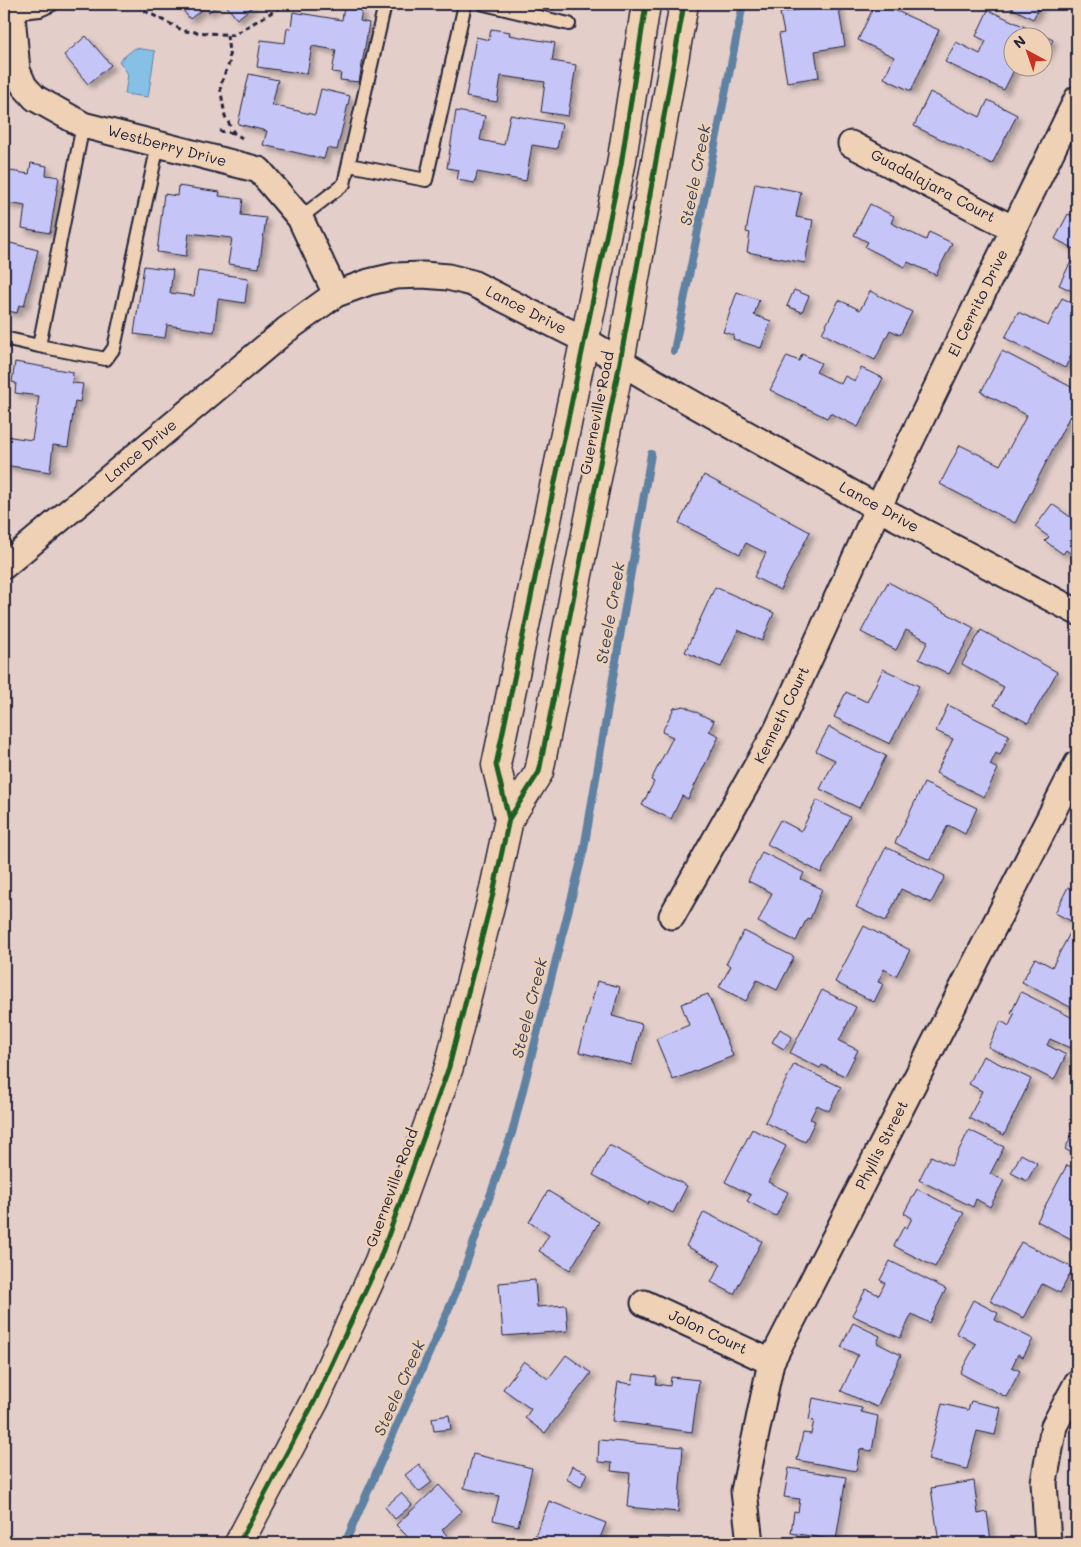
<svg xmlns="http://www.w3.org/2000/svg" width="1081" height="1547" font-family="Mali,sans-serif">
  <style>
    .water { fill: #87c0e6; stroke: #5f81a2 }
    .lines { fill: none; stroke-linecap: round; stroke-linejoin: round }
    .stream { stroke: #5f81a2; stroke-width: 8 }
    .building { fill: #c6c5f7; stroke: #22223b; filter: url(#shadow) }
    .service-casing { stroke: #22223b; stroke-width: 16 }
    .minor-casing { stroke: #22223b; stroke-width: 29 }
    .secondary-casing { stroke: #22223b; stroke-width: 31 }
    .path { stroke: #22223b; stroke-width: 3; stroke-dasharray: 5 4; stroke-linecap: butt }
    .service { stroke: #efd2b6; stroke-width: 12 }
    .minor { stroke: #efd2b6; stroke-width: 25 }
    .secondary { stroke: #efd2b6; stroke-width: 28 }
    .cycleway-casing { stroke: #efd2b6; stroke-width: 8 }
    .cycleway { stroke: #1b5e20; stroke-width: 5 }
    .labels { text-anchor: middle; stroke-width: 4.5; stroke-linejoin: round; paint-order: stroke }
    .street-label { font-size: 15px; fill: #22223b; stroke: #efd2b6 }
    .water-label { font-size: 16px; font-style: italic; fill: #36425d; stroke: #efd2b6 }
  </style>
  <defs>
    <filter id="shadow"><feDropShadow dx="4.5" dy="4.5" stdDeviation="2.5" flood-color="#0004"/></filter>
  </defs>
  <rect width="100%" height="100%" fill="#e3ceca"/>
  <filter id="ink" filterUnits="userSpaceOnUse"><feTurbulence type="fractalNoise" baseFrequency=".02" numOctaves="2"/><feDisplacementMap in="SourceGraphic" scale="10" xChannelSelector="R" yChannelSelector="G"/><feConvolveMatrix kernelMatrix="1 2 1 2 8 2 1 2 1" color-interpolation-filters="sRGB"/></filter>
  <g filter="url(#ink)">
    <path class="water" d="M135 48 155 51 148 97 125 94 128 74 119 61Z"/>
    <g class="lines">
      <path class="stream" d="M674 351 743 4
        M345 1543 457 1290 512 1133 584 849 651 454"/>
    </g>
    <path class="building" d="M178 4H219L209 12 205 7 190 19Z
      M225 4H256L237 19Z
      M807 4H838L845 46 815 51 819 77 787 82 779 34 784 33 780 13 808 8Z
      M875 4H881L939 30 911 91 884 78 894 57 858 40Z
      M1004 4H1041L1033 19Z
      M344 7 362 10 360 21 369 23 359 82 340 80 341 73 332 72 336 50 312 46 307 74 257 67 261 40 285 43 287 28 291 29 293 12 342 20Z
      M988 10 1053 40 1044 59V38H1014L1015 68 1004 90 945 62 956 42 980 54 986 41 976 36Z
      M491 29 510 32 509 35 555 43 552 61 576 65 568 116 541 112 545 82 501 76 497 102 466 97 476 37 489 40Z
      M86 36 111 65 88 84 64 55Z
      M249 74 278 80 272 105 315 115 321 89 350 96 337 150 327 148 324 159 263 145 267 131 238 124Z
      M930 92 980 117 988 100 1017 115 992 164 914 126Z
      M456 111 485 116 480 140 504 145 510 115 562 124 557 149 532 145 526 181 477 172 475 183 457 180 459 170 447 168Z
      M31 163 47 166 46 175 59 177 50 233 22 228 25 206 4 202V170L29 174Z
      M755 183 801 192 796 217 813 220 805 263 747 252 750 233 746 232Z
      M178 186 220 192 219 196 243 199 241 215 266 218 259 268 228 264 232 238 189 233 186 256 157 252 164 194 177 196Z
      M870 204 894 216 891 223 926 240 929 232 952 243 936 275 908 262 905 267 865 247 868 242 854 235Z
      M1068 214 1077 218V293L1059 285 1077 250 1055 239Z
      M10 243 38 250 24 306 19 305 17 313 4 310V267Z
      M144 266 173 270 170 293 194 296 198 271 248 278 245 303 218 299 214 332 167 325 165 338 134 334Z
      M794 290 809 296 802 312 787 306Z
      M870 291 912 312 900 335 890 330 875 360 822 333 839 300 860 310Z
      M737 292 759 300 754 315 771 321 761 348 733 339 734 335 723 332Z
      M1062 298 1077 305V343L1065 368 1005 338 1018 312 1048 326Z
      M1002 351 1077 390V402L1015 523 940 484 960 445 1000 465 1027 415 981 392Z
      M802 354 821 363 816 372 841 384 845 376 855 381 861 368 883 378 858 427 830 413 827 418 770 390 787 356 799 361Z
      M15 362 73 372 72 383 83 384 80 402 75 401 68 447 53 445 50 472 4 465V436L32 440 39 396 15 393 16 383 12 382Z
      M704 475 810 532 780 590 754 577 766 553 746 543 740 554 679 523Z
      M1052 504 1076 521 1077 519V558L1066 550 1063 554 1045 541 1049 537 1035 527Z
      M888 582 974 628 949 674 919 659 928 641 906 630 896 650 861 632Z
      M715 587 774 613 762 641 738 630 721 667 685 652Z
      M981 630 1057 672 1028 723 994 705 1004 687 962 664Z
      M883 669 919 686 890 744 834 717 846 692 867 702Z
      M948 705 1009 735 1000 755 996 753 990 765 998 769 984 797 936 773 953 739 936 731Z
      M684 706 714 721 709 731 719 736 688 799 682 796 671 819 642 805 654 782 651 780 673 737 662 732 674 708Z
      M829 727 886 756 859 808 820 789 835 760 816 751Z
      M924 783 977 808 965 834 948 825 930 860 895 843Z
      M817 800 850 817 821 873 767 844 780 820 801 831Z
      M886 847 945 876 931 903 901 889 886 921 856 907Z
      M762 852 804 873 801 879 822 889 810 919 807 918 796 941 758 922 772 893 748 881Z
      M1068 887 1076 891 1077 889V924L1055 913Z
      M864 926 910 950 896 976 884 969 878 982 883 984 874 1002 835 982Z
      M744 931 794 957 777 990 757 980 746 1001 719 987 731 966 726 964Z
      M1070 933 1077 937V998L1072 1008 1022 982 1035 958 1052 967Z
      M597 981 620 987 612 1016 642 1024 632 1065 579 1052Z
      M822 990 856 1007 839 1041 858 1050 845 1076 822 1065 820 1068 790 1053Z
      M1021 992 1077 1020V1034L1070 1048 1050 1039 1047 1045 1066 1055 1054 1080 988 1047 1001 1021 1009 1026 1014 1014 1011 1013Z
      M708 994 733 1056 673 1080 656 1039 689 1025 681 1004Z
      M780 1029 792 1037 784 1049 772 1042Z
      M983 1056 1031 1079 1004 1135 969 1118 982 1091 969 1084Z
      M794 1064 841 1087 829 1111 817 1105 810 1119 815 1121 805 1142 765 1122Z
      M1077 1125V1156L1065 1149Z
      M752 1129 786 1146 768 1182 788 1192 776 1216 747 1201 751 1195 725 1182Z
      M969 1130 1004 1147 990 1174 1004 1180 990 1207 976 1199 973 1207 919 1180 931 1156 951 1166Z
      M609 1145 687 1186 673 1213 649 1201 648 1204 593 1175Z
      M1021 1154 1037 1163 1027 1181 1011 1173Z
      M1067 1165 1077 1170V1242L1037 1221Z
      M917 1189 964 1213 935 1267 894 1246 904 1226 907 1228 912 1218 904 1213Z
      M548 1191 599 1222 570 1270 539 1251 549 1235 529 1222Z
      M704 1212 762 1241 734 1294 711 1282 721 1264 686 1246Z
      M1021 1242 1073 1268 1060 1293 1042 1284 1024 1318 990 1301Z
      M890 1261 946 1289 929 1323 912 1314 900 1338 852 1315 866 1289 879 1295 885 1283 880 1280Z
      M535 1280 537 1307 566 1305 568 1331 503 1336 499 1283Z
      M973 1300 998 1313 995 1320 1033 1339 1023 1357 1018 1354 1012 1367 1020 1371 1006 1397 960 1373 976 1344 956 1333Z
      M853 1323 880 1336 877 1343 901 1355 877 1407 841 1391 858 1355 841 1347Z
      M566 1355 591 1373 545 1433 525 1418 531 1409 503 1389 524 1361 548 1379Z
      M634 1374 657 1377 656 1384 670 1386 671 1377 699 1380 692 1432 612 1421 618 1382 632 1384Z
      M813 1398 862 1408 861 1412 878 1416 872 1451 860 1449 856 1471 797 1460 803 1433 811 1434 814 1421 809 1420Z
      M971 1401 1001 1408 995 1435 977 1431 967 1469 928 1460 942 1404 968 1410Z
      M449 1415 451 1429 434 1431 432 1418Z
      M599 1440 683 1447 678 1512 627 1507 630 1473 611 1471 612 1463 598 1462Z
      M473 1454 532 1468 518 1526 493 1520 499 1496 464 1488Z
      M419 1464 432 1482 419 1492 405 1475Z
      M572 1466 587 1473 581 1487 566 1479Z
      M789 1468 846 1477 836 1540 791 1533 794 1511 798 1512 800 1499 784 1497Z
      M974 1481 978 1514 987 1512 991 1542 939 1543 931 1488Z
      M439 1485 462 1511 442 1530 454 1543H414L396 1525Z
      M401 1493 412 1505 395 1519 385 1507Z
      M549 1501 606 1523 598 1543H553L535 1536Z
      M895 1538V1543H882L881 1540Z
      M670 1539 671 1543H613Z"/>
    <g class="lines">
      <defs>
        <path id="service" d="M484 4 569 24
          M12 13 40 10 53 4
          M83 125 39 346 106 359 114 348 158 145
          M349 165 426 180 465 4
          M300 218 344 184 385 4
          M4 338 39 346"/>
        <path id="minor" d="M11 4 17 70 24 86 35 98 83 125 259 170 300 218 336 294
          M851 144 1014 229
          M4 566 286 330 336 294 369 282 395 276 423 275 448 277 472 283 583 339 651 380 878 508 1077 612
          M672 916 777 730 878 508 1077 99
          M644 1303 771 1362
          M750 1543 744 1491 771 1362 1077 764
          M1048 1543 1044 1482 1054 1426 1077 1383"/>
        <path id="secondary" d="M509 819 496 765 621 165 646 4
          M239 1543 315 1400 379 1261 449 1067 492 898 509 819 539 772 620 362 684 4"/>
      </defs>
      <use href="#service" class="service-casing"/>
      <use href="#minor" class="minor-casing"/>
      <use href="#secondary" class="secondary-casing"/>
      <path class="path" d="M138 4 145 11 184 31 233 35 286 4
        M227 35 230 61 220 86 225 116 234 133 242 138
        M219 131 233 133"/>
      <use href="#service" class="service"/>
      <use href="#minor" class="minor"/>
      <use href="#secondary" class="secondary"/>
      <defs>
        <path id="cycleway" d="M509 819 496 765 621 165 646 4
          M239 1543 315 1400 379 1261 449 1067 492 898 509 819 539 772 620 362 684 4"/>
      </defs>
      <use href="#cycleway" class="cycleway-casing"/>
      <use href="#cycleway" class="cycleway"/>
    </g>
  </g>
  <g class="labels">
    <g class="street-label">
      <text transform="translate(167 146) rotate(15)" y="5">Westberry Drive</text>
      <text transform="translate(933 186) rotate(28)" y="5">Guadalajara Court</text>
      <text transform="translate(978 303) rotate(-64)" y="5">El Cerrito Drive</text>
      <text transform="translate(526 310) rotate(27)" y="5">Lance Drive</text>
      <text transform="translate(597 413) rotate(-79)" y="5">Guerneville Road</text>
      <text transform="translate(141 451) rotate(-40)" y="5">Lance Drive</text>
      <text transform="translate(879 507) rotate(29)" y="5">Lance Drive</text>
      <text transform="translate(782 715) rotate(-64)" y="5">Kenneth Court</text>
      <text transform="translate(882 1145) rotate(-63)" y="5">Phyllis Street</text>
      <text transform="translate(392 1188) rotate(-70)" y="5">Guerneville Road</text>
      <text transform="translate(708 1332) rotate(25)" y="5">Jolon Court</text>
    </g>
    <g class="water-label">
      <text transform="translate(695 175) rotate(-79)" y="6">Steele Creek</text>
      <text transform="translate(610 613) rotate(-80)" y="6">Steele Creek</text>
      <text transform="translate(529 1008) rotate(-76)" y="6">Steele Creek</text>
      <text transform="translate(399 1388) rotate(-66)" y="6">Steele Creek</text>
    </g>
  </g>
  <rect width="1081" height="1547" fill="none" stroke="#efd2b6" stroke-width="20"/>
  <rect x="10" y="10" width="1061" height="1527" fill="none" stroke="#22223b" stroke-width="2" filter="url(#ink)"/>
  <g transform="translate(1028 52) rotate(320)"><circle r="24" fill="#efd2b6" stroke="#9d8c85"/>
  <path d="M0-4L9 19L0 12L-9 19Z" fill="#c8321e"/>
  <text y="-8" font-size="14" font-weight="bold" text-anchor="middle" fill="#22223b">N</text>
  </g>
</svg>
